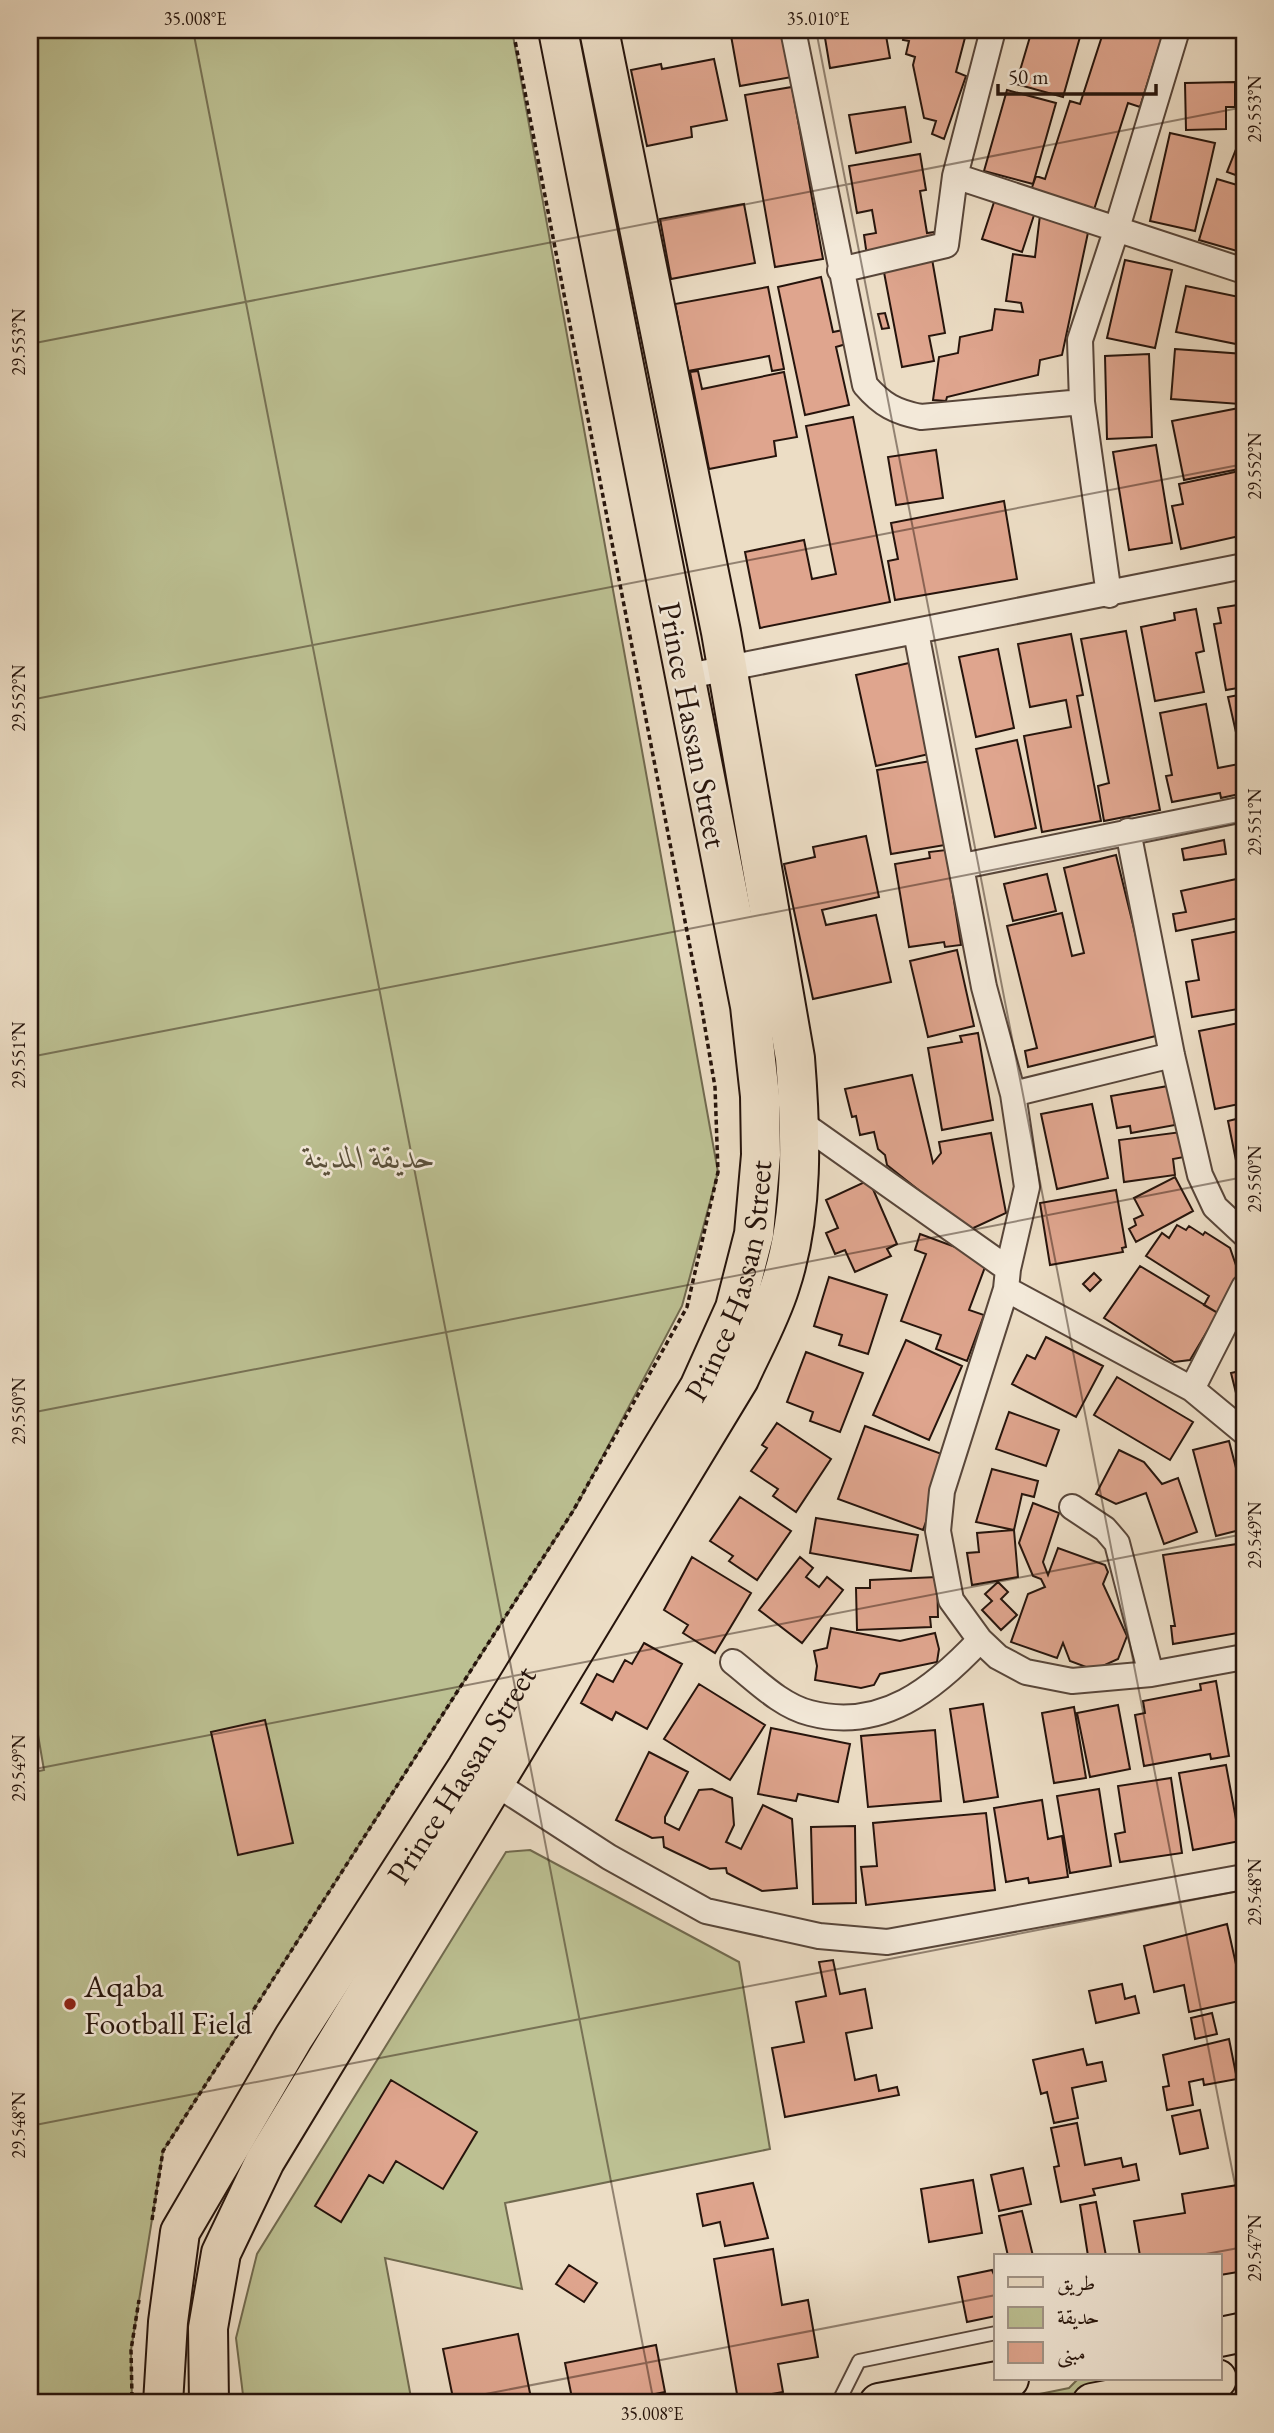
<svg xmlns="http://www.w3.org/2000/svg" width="1274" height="2433" font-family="'EB Garamond',Amiri,serif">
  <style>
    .green { fill: #bcc092; stroke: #716a4f; stroke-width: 2 }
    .building { fill: #dfa58e; stroke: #26140c; stroke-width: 2 }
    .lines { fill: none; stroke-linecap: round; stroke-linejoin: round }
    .lane-casing { stroke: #58463a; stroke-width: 16 }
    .street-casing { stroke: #58463a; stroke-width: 28 }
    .primary-casing { stroke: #26140c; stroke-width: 42 }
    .path { stroke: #26140c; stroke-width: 3.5; stroke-dasharray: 5 3.5; stroke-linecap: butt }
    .lane { stroke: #f3e9d9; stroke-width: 12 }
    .street { stroke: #f3e9d9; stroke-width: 24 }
    .primary { stroke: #ecddc5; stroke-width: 38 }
    .ticks { fill: none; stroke: #26140c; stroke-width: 2; stroke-opacity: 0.45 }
    .poi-dot { fill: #8f2418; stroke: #f3e9d9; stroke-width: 2.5 }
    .labels { text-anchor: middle; stroke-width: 5; stroke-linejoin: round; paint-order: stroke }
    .street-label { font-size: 32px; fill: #26140c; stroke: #f3e9d9 }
    .park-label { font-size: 32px; font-style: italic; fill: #5a503b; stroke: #f3e9d9 }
    .poi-label { font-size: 32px; fill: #26140c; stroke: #f3e9d9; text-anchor: start }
    .neatline { fill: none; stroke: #26140c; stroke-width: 2.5 }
    .ticks-label { font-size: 18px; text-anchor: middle; fill: #26140c }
  </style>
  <rect width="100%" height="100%" fill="#ecddc5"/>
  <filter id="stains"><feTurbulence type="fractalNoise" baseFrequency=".00286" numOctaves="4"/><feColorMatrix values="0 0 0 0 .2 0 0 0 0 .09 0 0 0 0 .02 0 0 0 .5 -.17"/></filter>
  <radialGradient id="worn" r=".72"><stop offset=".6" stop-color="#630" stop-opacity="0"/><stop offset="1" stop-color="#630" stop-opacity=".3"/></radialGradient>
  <path class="green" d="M30 30H512L718 1172 682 1306 577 1505 163 2151 131 2350 132 2403H30V1773L44 1770 30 1688Z
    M530 1850 739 1962 770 2149 505 2203 522 2289 385 2258 412 2403H244L236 2338 257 2254 506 1852Z
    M1078 2379H1160L1034 2403H995L1069 2388Z"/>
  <path class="building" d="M730 30H784L792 77 740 86Z
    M837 30H885L890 58 830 68 825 38Z
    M905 30H967L956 72 966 76 944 139 932 134 936 121 924 118 913 65 915 57 906 54 909 41 903 40Z
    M1032 30H1082L1063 97 1016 84Z
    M1104 30H1139L1162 37 1140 107 1128 103 1092 216 1029 196 1036 176 1045 179 1070 101 1080 104Z
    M1206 30H1244V35Z
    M714 59 727 120 691 127 692 137 647 146 631 70 661 64 662 69Z
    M1235 82V107H1226V129L1186 130 1185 83Z
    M792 87 823 259 775 267 745 95Z
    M1007 90 1056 103 1033 184 984 171Z
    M905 107 911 142 856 153 849 115Z
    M1244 129V178L1227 172Z
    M1170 133 1215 143 1195 231 1150 221Z
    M920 154 926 190 920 191 927 233 934 232 937 244 867 256 864 235 876 233 872 210 857 213 849 166Z
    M1217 179 1244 187V253L1199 240Z
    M997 193 1037 206 1022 252 982 239Z
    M744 204 755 263 671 279 660 219Z
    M1040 215 1089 228 1062 355 1040 360 1038 375 947 397 946 401 933 400 939 357 958 353 960 337 992 330 995 309 1023 312 1021 303 1006 301 1013 254 1035 257Z
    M932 259 945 333 929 336 934 361 902 367 883 267Z
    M1125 260 1172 270 1155 348 1107 338Z
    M821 277 833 332 843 330 846 344 836 347 849 405 805 415 778 287Z
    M1186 286 1244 298 1236 344 1176 332Z
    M768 287 784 369 772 371 769 356 688 371 675 304Z
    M885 313 889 328 882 329 878 314Z
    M1175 349 1244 354 1240 404 1171 399Z
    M1149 354 1152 437 1107 439 1105 356Z
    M698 371 702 389 784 372 797 437 774 441 776 456 709 469 690 372Z
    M1239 408 1244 433V468L1184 480 1172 421Z
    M853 417 890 602 760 628 745 552 804 540 812 579 836 574 806 426Z
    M1156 445 1172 543 1129 550 1113 452Z
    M936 450 943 498 896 505 888 457Z
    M1244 470V505L1240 506 1244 535 1181 549 1172 506 1183 504 1179 484Z
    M1004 501 1017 579 895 600 888 561 898 559 891 523Z
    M1244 604V687L1226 690 1214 624 1221 623 1218 608Z
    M1196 609 1204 651 1196 653 1204 692 1155 701 1141 627 1175 620 1174 613Z
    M1126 631 1160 810 1104 821 1098 786 1109 783 1081 639Z
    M1071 634 1083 695 1077 696 1101 821 1042 832 1024 736 1071 727 1066 700 1030 707 1018 644Z
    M998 649 1014 728 976 737 959 657Z
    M909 663 929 754 876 766 856 675Z
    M1244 694V749L1240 750 1228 697Z
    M1206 704 1218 768 1239 764 1237 755 1244 753V793L1221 798 1220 793 1172 802 1166 776 1172 775 1160 713Z
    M1017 740 1036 828 995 837 976 749Z
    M931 761 945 845 891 854 877 770Z
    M866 836 879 897 822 910 826 925 876 915 891 982 813 999 784 864 815 857 813 847Z
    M1224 840 1226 854 1184 860 1182 849Z
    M946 850 961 945 945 947 944 942 909 947 895 864 930 858 929 852Z
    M1116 855 1160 1035 1028 1067 1025 1051 1037 1048 1007 926 1062 913 1072 956 1084 953 1064 868Z
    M1047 874 1056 911 1013 921 1004 884Z
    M1241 878 1244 917 1176 931 1173 914 1186 912 1181 891Z
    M1244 930V953L1238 954 1240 964H1244V1008L1192 1017 1186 982 1199 980 1192 940Z
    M957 950 974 1026 928 1037 910 961Z
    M1244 1022V1103L1215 1109 1199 1031Z
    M978 1033 993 1120 942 1130 928 1048 962 1042 960 1036Z
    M912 1075 933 1163 941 1153 939 1142 991 1133 1006 1213 969 1230 887 1165 885 1155 878 1149 874 1132 860 1135 856 1116 852 1117 845 1089Z
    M1168 1086 1175 1125 1131 1133 1130 1126 1117 1128 1111 1096Z
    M1092 1104 1108 1178 1057 1189 1041 1114Z
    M1244 1117V1200L1228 1121Z
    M1181 1132 1184 1157 1173 1159 1175 1175 1124 1182 1119 1140Z
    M1175 1177 1193 1211 1136 1242 1129 1229 1136 1225 1134 1219 1143 1215 1134 1198Z
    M869 1180 897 1244 887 1249 891 1256 855 1272 845 1250 835 1254 826 1233 838 1228 826 1200Z
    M1116 1190 1126 1247 1122 1248 1123 1252 1050 1265 1040 1203Z
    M1177 1225 1186 1230 1189 1226 1203 1235 1205 1232 1230 1248 1239 1274 1218 1313 1204 1305 1209 1296 1146 1256 1162 1233 1169 1238Z
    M920 1234 988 1259 969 1310 984 1315 967 1361 936 1349 941 1335 901 1321 926 1254 915 1250Z
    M1140 1266 1218 1313 1190 1360 1174 1362 1104 1318Z
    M1094 1273 1101 1280 1090 1291 1083 1284Z
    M829 1277 887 1295 868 1354 839 1345 842 1335 814 1326Z
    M1046 1337 1103 1366 1076 1417 1012 1384 1027 1355 1035 1359Z
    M906 1340 962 1366 929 1440 873 1415Z
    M806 1352 863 1373 840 1432 810 1421 813 1412 787 1402Z
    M1244 1370V1397L1236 1393 1231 1373Z
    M1117 1377 1193 1422 1170 1460 1094 1415Z
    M1009 1412 1059 1430 1046 1466 996 1449Z
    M777 1423 831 1459 796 1512 773 1496 778 1489 751 1471 767 1448 762 1445Z
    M865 1426 950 1457 923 1530 838 1499Z
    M1229 1441 1244 1499V1529L1216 1536 1193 1450Z
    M1119 1450 1144 1462 1162 1484 1178 1478 1197 1532 1164 1544 1146 1493 1116 1504 1096 1494Z
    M992 1469 1038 1481 1034 1497 1022 1494 1014 1530 976 1522Z
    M740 1497 791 1531 757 1580 729 1561 733 1556 710 1541Z
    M1033 1503 1059 1513 1043 1562 1048 1575 1058 1548 1105 1565 1108 1572 1103 1584 1127 1636 1118 1659 1094 1670 1070 1661 1063 1643 1057 1658 1011 1642 1028 1594 1045 1587 1041 1579 1033 1576 1019 1543Z
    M816 1518 918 1535 911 1571 810 1553Z
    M1014 1530 1018 1577 972 1585 967 1553 979 1552 977 1533Z
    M1244 1543V1632L1173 1644 1171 1626H1175L1163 1555Z
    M692 1557 751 1593 715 1653 683 1633 688 1625 664 1610Z
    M800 1557 813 1568 806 1577 819 1587 827 1577 843 1590 802 1643 759 1610Z
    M937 1577 938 1617H930L931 1627 857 1630 856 1588H870V1580Z
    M998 1582 1008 1592 1001 1599 1017 1615 1001 1630 982 1610 992 1601 985 1594Z
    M831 1628 900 1641 935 1633 939 1649 937 1662 880 1674 874 1685 861 1688 815 1680 817 1666 814 1651 827 1648Z
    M644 1643 682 1664 647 1729 616 1712 612 1720 581 1703 597 1674 613 1682 625 1660 632 1664Z
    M1216 1681 1229 1756 1211 1759 1210 1754 1144 1766 1135 1715 1145 1713 1143 1701 1201 1690 1200 1684Z
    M1244 1681V1714L1239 1682Z
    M699 1684 765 1725 730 1780 664 1739Z
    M983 1704 998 1797 964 1802 950 1709Z
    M1118 1705 1130 1769 1090 1777 1077 1713Z
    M1074 1707 1086 1778 1054 1783 1042 1713Z
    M265 1720 293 1843 238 1855 211 1732Z
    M771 1728 850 1744 838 1802 798 1794 796 1801 758 1794Z
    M935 1730 941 1801 868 1807 861 1736Z
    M649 1752 688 1772 665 1817V1823L679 1830 699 1790 712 1789 732 1798 734 1825 726 1842 741 1849 763 1805 792 1819 797 1888 762 1891 727 1873 726 1868 710 1869 664 1847 663 1837 652 1838 616 1820Z
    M1226 1765 1240 1841 1193 1850 1179 1773Z
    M1171 1778 1182 1853 1120 1862 1115 1834 1125 1832 1118 1786Z
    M1099 1789 1111 1866 1070 1873 1057 1796Z
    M1042 1800 1048 1839 1062 1836 1068 1877 1029 1883 1028 1878 1006 1882 994 1808Z
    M986 1813 995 1890 866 1905 861 1867 877 1866 873 1823Z
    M855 1826 856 1903 813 1904 811 1827Z
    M1227 1924 1244 2000 1189 2012 1184 1985 1154 1992 1144 1946Z
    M833 1960 840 1994 865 1989 872 2028 846 2033 855 2080 876 2075 879 2091 897 2087 899 2095 785 2117 772 2048 804 2042 796 2002 826 1996 819 1962Z
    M1122 1984 1125 1999 1135 1996 1139 2013 1096 2023 1089 1991Z
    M1212 2013 1217 2034 1195 2039 1191 2018Z
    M1229 2039 1237 2079 1204 2085 1203 2079 1189 2082 1193 2105 1167 2110 1163 2087 1169 2086 1163 2055Z
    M1083 2049 1087 2065 1102 2062 1106 2081 1072 2088 1078 2118 1054 2123 1047 2092 1041 2094 1033 2060Z
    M391 2080 477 2132 443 2189 396 2161 383 2183 369 2175 341 2222 315 2206Z
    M1200 2110 1208 2148 1180 2154 1172 2116Z
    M1077 2123 1085 2165 1121 2158 1123 2167 1136 2164 1139 2180 1093 2189 1095 2195 1061 2202 1054 2167 1059 2166 1051 2128Z
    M1023 2168 1031 2204 999 2211 991 2175Z
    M973 2180 982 2233 929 2242 921 2189Z
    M753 2183 768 2238 725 2246 720 2222 703 2226 697 2194Z
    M1244 2184V2271L1220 2275V2256H1140L1134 2221 1185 2213 1182 2194Z
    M1096 2202 1106 2256H1088L1080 2205Z
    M1022 2211 1033 2256H1008L999 2216Z
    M773 2249 782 2305 808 2300 818 2357 778 2364 783 2392 738 2400 714 2259Z
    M569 2265 597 2283 584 2302 556 2284Z
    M992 2270 996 2279V2316L967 2322 958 2277Z
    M518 2334 532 2403H454L443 2349Z
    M656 2345 665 2392 611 2403H573L565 2363Z"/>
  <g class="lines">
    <defs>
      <path id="lane" d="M838 2403 859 2361 996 2333"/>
      <path id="street" d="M793 30 865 385C882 405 896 412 921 417L1082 402
        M955 176 1244 271
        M840 270 946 245 955 176 993 30
        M1109 595 1082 402 1080 340 1117 228 1177 30
        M916 632 984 987 1013 1094 1027 1187 1008 1269 1006 1289 942 1491 938 1531 951 1600 980 1640 998 1657 1026 1672 1072 1681 1151 1674 1244 1657
        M683 677 1244 566
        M1128 831 1172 1055 1200 1175 1215 1207 1244 1234
        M963 866 1244 809
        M1013 1094 1172 1055
        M800 1122 1008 1269
        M1006 1289 1192 1389 1244 1432
        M1192 1389 1244 1287
        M1072 1507 1105 1529 1117 1543 1151 1674
        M733 1662C756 1680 781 1706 810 1713 882 1732 935 1688 980 1640
        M484 1776 609 1857 706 1911 819 1936 887 1942 1244 1877"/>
      <g id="primary">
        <path d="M1220 2337 1244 2332"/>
        <path id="s1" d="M163 2403 168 2322 180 2232 294 2037 467 1768 699 1388 735 1308 754 1234 761 1155 760 1096 750 1006 558 30"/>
        <path d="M209 2403 208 2328 221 2253 265 2161 739 1379C753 1348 770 1318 780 1286 804 1214 801 1133 795 1058L721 632 599 30"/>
        <path d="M879 2403 1009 2379"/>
        <path d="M1092 2403 1217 2379"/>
      </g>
    </defs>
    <use href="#lane" class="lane-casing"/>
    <use href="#street" class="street-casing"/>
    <use href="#primary" class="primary-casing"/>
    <path class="path" d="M152 2220 163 2151 573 1511 687 1307 718 1172 715 1087 701 1004 513 30
      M132 2397 131 2350 139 2300"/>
    <use href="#lane" class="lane"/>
    <use href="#street" class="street"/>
    <use href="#primary" class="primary"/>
  </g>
  <path class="ticks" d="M193 30 654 2403M816 30 1244 2231M30 344 1244 107M30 700 1244 464M30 1057 1244 821M30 1413 1244 1177M30 1770 1244 1534M30 2126 1244 1890M1195 2256 1244 2247M30 2398 31 2403M439 2403 996 2295"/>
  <circle class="poi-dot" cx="70" cy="2004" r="7"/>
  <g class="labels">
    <g class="street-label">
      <text transform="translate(693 725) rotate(79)" y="11">Prince Hassan Street</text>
      <text dy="11" stroke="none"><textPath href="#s1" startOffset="1276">Prince Hassan Street</textPath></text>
      <text dy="11" stroke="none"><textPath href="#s1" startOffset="709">Prince Hassan Street</textPath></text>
    </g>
    <g class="park-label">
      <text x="370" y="1168">حديقة المدينة</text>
    </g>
    <g class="poi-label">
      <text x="84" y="1997">Aqaba<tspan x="84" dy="37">Football Field</tspan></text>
    </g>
  </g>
  <rect width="1274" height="2433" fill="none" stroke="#ecddc5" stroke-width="77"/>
  <rect x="994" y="2254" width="228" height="126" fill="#f3e9d9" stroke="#a19487" stroke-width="2"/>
  <rect x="1008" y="2277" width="35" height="10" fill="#ecddc5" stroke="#a19487" stroke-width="2"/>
  <text x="1057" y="2290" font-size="21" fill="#26140c">طريق</text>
  <rect x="1008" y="2307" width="35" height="21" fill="#bcc092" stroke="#a19487" stroke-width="2"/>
  <text x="1057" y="2324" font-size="21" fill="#26140c">حديقة</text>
  <rect x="1008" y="2342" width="35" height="21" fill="#dfa58e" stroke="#a19487" stroke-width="2"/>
  <text x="1057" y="2360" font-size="21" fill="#26140c">مبنى</text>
  <path d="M998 84v10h158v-10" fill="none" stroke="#26140c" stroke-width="3.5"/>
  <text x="1008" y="84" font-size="21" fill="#26140c" stroke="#f3e9d9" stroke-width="5" paint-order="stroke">50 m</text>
  <rect x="38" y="38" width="1198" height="2356" class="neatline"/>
  <g class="ticks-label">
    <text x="195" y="25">35.008°E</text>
    <text x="818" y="25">35.010°E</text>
    <text transform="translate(1255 109) rotate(-90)" y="6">29.553°N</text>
    <text transform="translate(19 342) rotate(-90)" y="6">29.553°N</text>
    <text transform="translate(1255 466) rotate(-90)" y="6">29.552°N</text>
    <text transform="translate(19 698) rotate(-90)" y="6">29.552°N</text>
    <text transform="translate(1255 822) rotate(-90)" y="6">29.551°N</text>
    <text transform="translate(19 1055) rotate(-90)" y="6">29.551°N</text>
    <text transform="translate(1255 1179) rotate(-90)" y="6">29.550°N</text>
    <text transform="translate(19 1411) rotate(-90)" y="6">29.550°N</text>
    <text transform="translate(1255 1535) rotate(-90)" y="6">29.549°N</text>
    <text transform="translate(19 1768) rotate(-90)" y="6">29.549°N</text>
    <text transform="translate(1255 1892) rotate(-90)" y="6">29.548°N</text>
    <text transform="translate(19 2125) rotate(-90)" y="6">29.548°N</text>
    <text transform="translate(1255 2248) rotate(-90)" y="6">29.547°N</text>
    <text x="652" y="2420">35.008°E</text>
  </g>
  <rect width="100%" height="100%" filter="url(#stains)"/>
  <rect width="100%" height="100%" fill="url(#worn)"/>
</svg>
